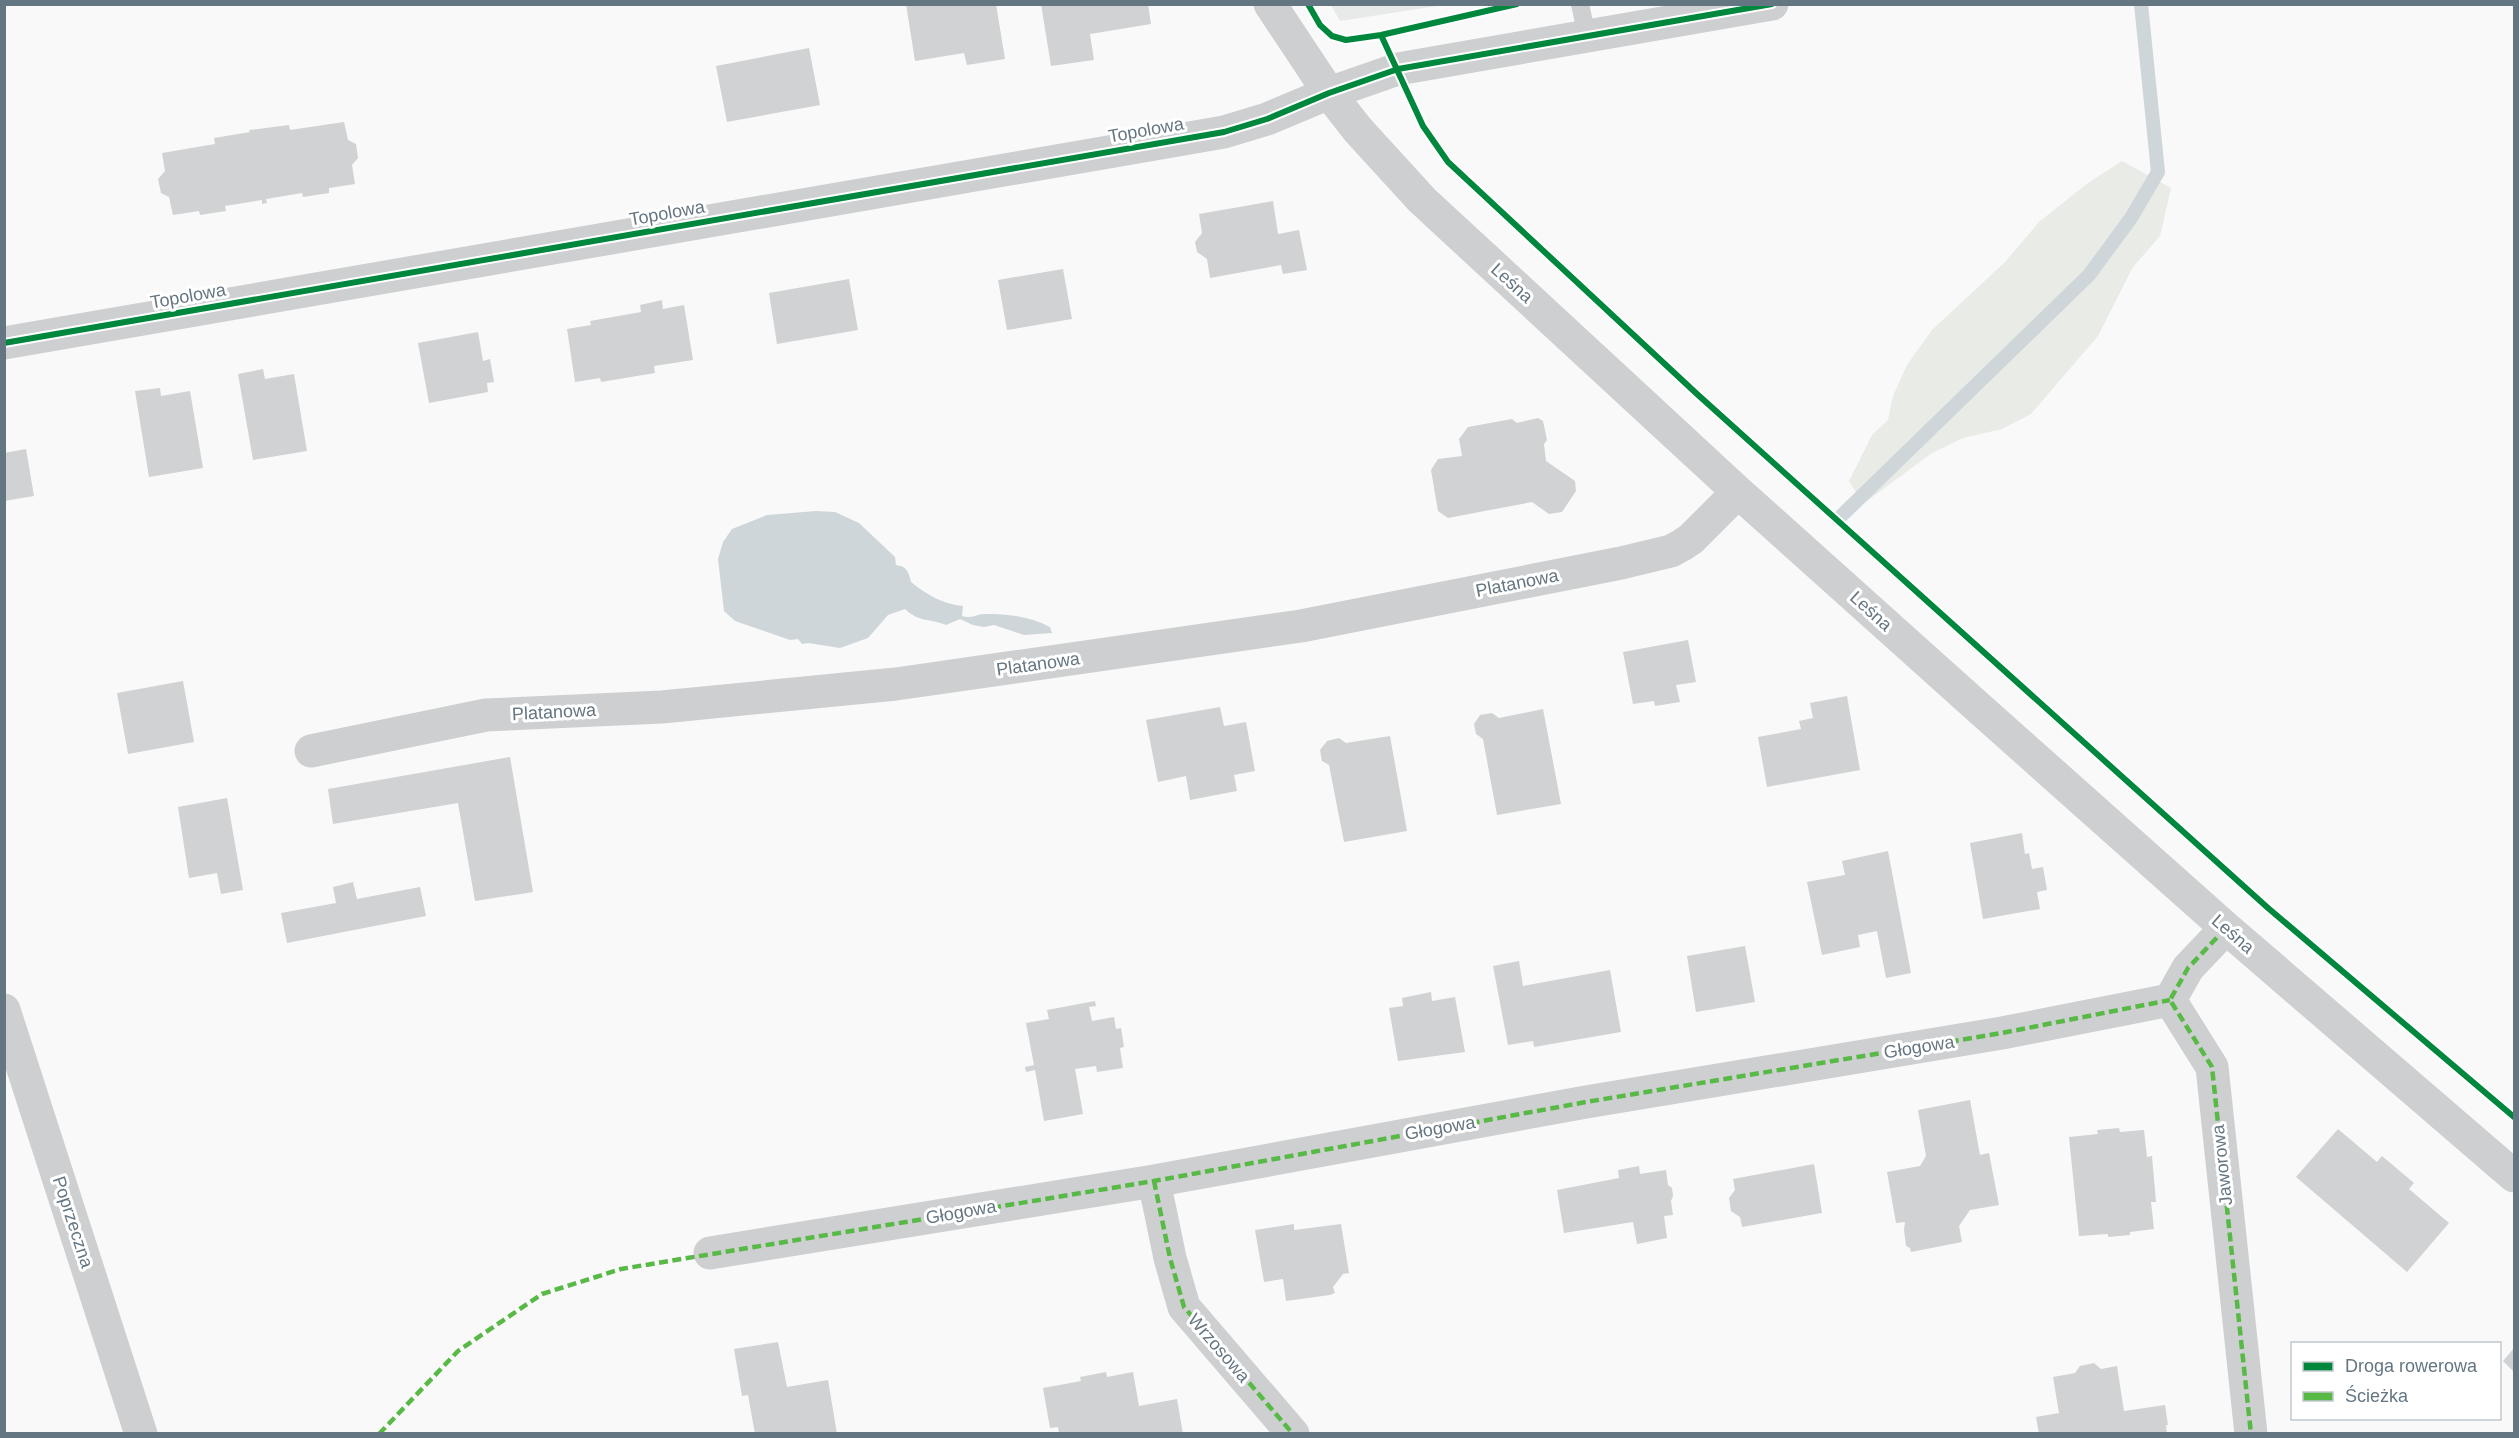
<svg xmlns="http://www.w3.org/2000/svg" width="2519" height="1438" font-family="Arial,sans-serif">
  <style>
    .built { fill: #e8e9e9 }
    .green { fill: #e8ebe6 }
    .water { fill: #ced6d9 }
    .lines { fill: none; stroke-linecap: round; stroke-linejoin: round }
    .stream { stroke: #ced6d9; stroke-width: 14 }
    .building { fill: #d0d2d3 }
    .service { stroke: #cecfd0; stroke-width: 18 }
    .minor { stroke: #cecfd0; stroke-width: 33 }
    .quiet { stroke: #58b947; stroke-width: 4.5; stroke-dasharray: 9 4.5; stroke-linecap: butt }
    .cycleway-casing { stroke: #fff; stroke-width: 10 }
    .cycleway { stroke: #00873e; stroke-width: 6 }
    .labels { text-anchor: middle; stroke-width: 6; stroke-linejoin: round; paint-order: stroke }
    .street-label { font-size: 18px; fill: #657683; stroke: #fff }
  </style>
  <rect width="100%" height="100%" fill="#f9f9f9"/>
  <path class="built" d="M1331 5H1443L1340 21Z"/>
  <path class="green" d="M2122 161 2171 188 2160 236 2133 267 2098 336 2031 414 2002 429 1963 438 1932 453 1863 504 1849 481 1872 435 1888 420 1893 396 1907 365 1932 330 2005 262 2040 221 2088 183Z"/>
  <path class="water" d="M816 511 835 512 859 523 895 557 896 565C907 566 909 573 911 582 927 595 943 604 963 606L962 616C974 619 975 614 985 614 1008 614 1029 616 1050 627L1052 633 1024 635 994 625 984 627 973 625 960 619 946 625C929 618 920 623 905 609L888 615 868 638 840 648 808 643 802 644 798 639 790 640 735 621 724 611 718 559 723 542 732 529 767 515Z"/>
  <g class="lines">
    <path class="stream" d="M1838 519 2089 275 2131 218 2158 172 2141 4"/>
  </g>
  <path class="building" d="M906 4H996L1005 59 967 65 964 53 915 61Z
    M1041 4H1148L1151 24 1090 34 1094 60 1051 66Z
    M809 48 820 105 727 122 716 66Z
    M344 122 348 140 356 144 358 158 352 165 355 184 329 188V193L303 197 302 193 266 199 267 203 262 204V200L225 206 226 211 200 215 199 211 173 215 169 197 161 193 158 179 165 171 162 153 215 144 214 138 250 132 249 130 289 125 290 130Z
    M1273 201 1278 234 1299 230 1307 270 1283 274 1281 265 1210 278 1207 259 1197 252 1195 242 1202 233 1199 214Z
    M1063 269 1072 319 1007 330 998 280Z
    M849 279 858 330 777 344 769 293Z
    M662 300 663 309 684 305 693 360 654 366 655 373 601 382 600 378 575 382 567 329 591 325 590 321 641 312 640 305Z
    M478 332 483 361 490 359 494 382 487 383 488 392 429 403 418 343Z
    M263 369 265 379 294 374 307 451 253 460 238 374Z
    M160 388 161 396 190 391 203 468 149 477 135 391Z
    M1538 418 1543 421 1547 440 1544 444 1546 461 1575 481 1576 491 1562 512 1549 514 1532 502 1448 518 1438 511 1431 470 1438 459 1462 456 1459 439 1468 427 1512 419 1517 423Z
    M26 449 34 496 4 501V453Z
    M1688 640 1696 682 1676 685 1680 702 1655 706 1654 701 1633 704 1623 652Z
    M183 681 194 742 128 754 117 693Z
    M1847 696 1860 770 1767 787 1758 737 1801 729 1799 721 1813 718 1810 703Z
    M1220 707 1224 726 1246 722 1255 771 1234 775 1237 791 1190 800 1186 776 1158 782 1146 720Z
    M1543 709 1561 804 1497 815 1483 739 1476 734 1474 724 1480 715 1492 713 1499 718Z
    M1390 736 1407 831 1344 842 1329 765 1322 761 1320 750 1327 741 1339 738 1346 743Z
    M510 757 533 892 475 901 458 803 333 824 328 789Z
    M227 798 243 890 221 894 217 873 189 878 178 807Z
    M2022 833 2025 854 2029 853 2032 869 2043 867 2047 890 2037 892 2040 909 1983 919 1970 843Z
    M1888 851 1911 973 1886 978 1877 931 1858 935 1860 947 1822 955 1807 882 1845 875 1842 861Z
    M353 882 357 899 420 887 426 916 287 943 281 913 336 903 333 887Z
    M1745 946 1755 1002 1696 1012 1687 956Z
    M1519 961 1523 986 1610 970 1621 1032 1534 1047 1533 1041 1508 1045 1493 966Z
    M1431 992 1432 1001 1455 997 1465 1052 1398 1061 1389 1008 1403 1006 1402 998Z
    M1095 1001 1096 1006 1089 1007 1092 1021 1114 1017 1116 1029 1121 1028 1124 1047 1120 1048 1123 1068 1097 1072 1096 1066 1075 1069 1083 1114 1044 1121 1035 1070 1026 1072 1025 1067 1034 1065 1026 1023 1049 1019 1047 1010Z
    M1970 1100 1980 1155 1989 1153 1999 1205 1970 1210 1959 1226 1962 1242 1911 1252 1910 1248 1906 1246 1904 1230 1905 1222 1896 1223 1887 1172 1920 1166 1926 1156 1918 1110Z
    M2119 1128 2120 1132 2144 1130 2147 1157 2152 1156 2156 1202H2151L2154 1229 2130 1232V1235L2108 1237V1234L2079 1236 2069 1137 2098 1134 2097 1130Z
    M2338 1129 2377 1162 2382 1156 2414 1183 2409 1189 2449 1223 2407 1272 2296 1177Z
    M1814 1164 1822 1213 1742 1227 1740 1217 1731 1211 1729 1198 1735 1190 1733 1179Z
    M1639 1166 1640 1174 1666 1170 1668 1185 1672 1188 1673 1196 1671 1201 1673 1215 1664 1216 1667 1238 1637 1244 1633 1222 1564 1233 1557 1190 1619 1178 1618 1170Z
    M1294 1224V1230L1341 1224 1349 1273 1343 1274 1333 1287 1335 1293 1330 1295 1286 1301 1283 1279 1264 1282 1255 1230Z
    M778 1342 787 1387 828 1380 837 1434H755L748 1395 742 1396 734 1349Z
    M2514 1348V1372L2503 1361Z
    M2094 1363 2101 1369 2117 1366 2124 1411 2165 1405 2168 1425H2166L2167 1434H2039L2036 1417 2059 1413 2053 1377 2075 1373 2080 1366Z
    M1106 1372 1107 1377 1133 1372 1139 1406 1177 1399 1183 1434H1059L1058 1427 1050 1428 1043 1388 1081 1381 1080 1377Z"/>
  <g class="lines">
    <path class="service" d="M1580 4 1587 36"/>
    <path class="minor" d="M1270 4 1329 93 1358 130 1422 200 1738 492 1980 709 2226 928 2514 1176
      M4 343 1224 132 1267 119 1329 93 1398 69 1772 4
      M311 751 486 715 662 707 896 684 1301 626 1621 563 1671 551 1682 545 1691 539 1738 492
      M2226 928 2188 968 2170 1000 2212 1067 2251 1434
      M4 1010 141 1434
      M1154 1181 1170 1258 1184 1307 1293 1434
      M710 1253 1154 1181 1586 1102 2002 1033 2170 1000"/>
    <path class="quiet" d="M2226 928 2188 968 2170 1000 2212 1067 2251 1434
      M1154 1181 1170 1258 1184 1307 1293 1434
      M379 1434 458 1351 542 1294 621 1269 1154 1181 1586 1102 2002 1033 2170 1000"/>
    <defs>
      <path id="cycleway" d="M1308 4 1320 25 1332 36 1346 40 1381 35 1517 4
        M1381 35 1423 126 1448 162 1697 394 2268 908 2514 1117
        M4 343 1224 132 1267 119 1329 93 1398 69 1772 4"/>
    </defs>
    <use href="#cycleway" class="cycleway-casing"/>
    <use href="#cycleway" class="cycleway"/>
  </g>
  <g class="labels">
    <g class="street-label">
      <text transform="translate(1146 130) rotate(-10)" y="6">Topolowa</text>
      <text transform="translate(667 213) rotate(-10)" y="6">Topolowa</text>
      <text transform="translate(1512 283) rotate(42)" y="6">Leśna</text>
      <text transform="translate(188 296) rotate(-10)" y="6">Topolowa</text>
      <text transform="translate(1517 583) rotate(-11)" y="6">Platanowa</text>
      <text transform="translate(1871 611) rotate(42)" y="6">Leśna</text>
      <text transform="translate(1038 664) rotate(-8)" y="6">Platanowa</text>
      <text transform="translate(554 712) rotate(-3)" y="6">Platanowa</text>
      <text transform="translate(2233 934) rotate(41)" y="6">Leśna</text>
      <text transform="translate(1919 1047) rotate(-9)" y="6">Głogowa</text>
      <text transform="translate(1440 1128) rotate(-10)" y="6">Głogowa</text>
      <text transform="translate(2222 1165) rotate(-96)" y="6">Jaworowa</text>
      <text transform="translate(961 1212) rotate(-10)" y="6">Głogowa</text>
      <text transform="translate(73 1222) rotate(72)" y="6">Poprzeczna</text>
      <text transform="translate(1219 1348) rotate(49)" y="6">Wrzosowa</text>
    </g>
  </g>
  <rect width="2519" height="1438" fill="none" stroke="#657683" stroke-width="12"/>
  <rect x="2291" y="1342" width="210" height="78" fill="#ffffff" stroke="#c1c8cd" stroke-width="1.5"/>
  <rect x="2303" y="1362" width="30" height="9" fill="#00873e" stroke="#c1c8cd" stroke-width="1.5"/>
  <text x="2345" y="1372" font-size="18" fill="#657683">Droga rowerowa</text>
  <rect x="2303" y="1392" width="30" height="9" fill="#58b947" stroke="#c1c8cd" stroke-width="1.5"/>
  <text x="2345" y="1402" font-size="18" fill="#657683">Ścieżka</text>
</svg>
